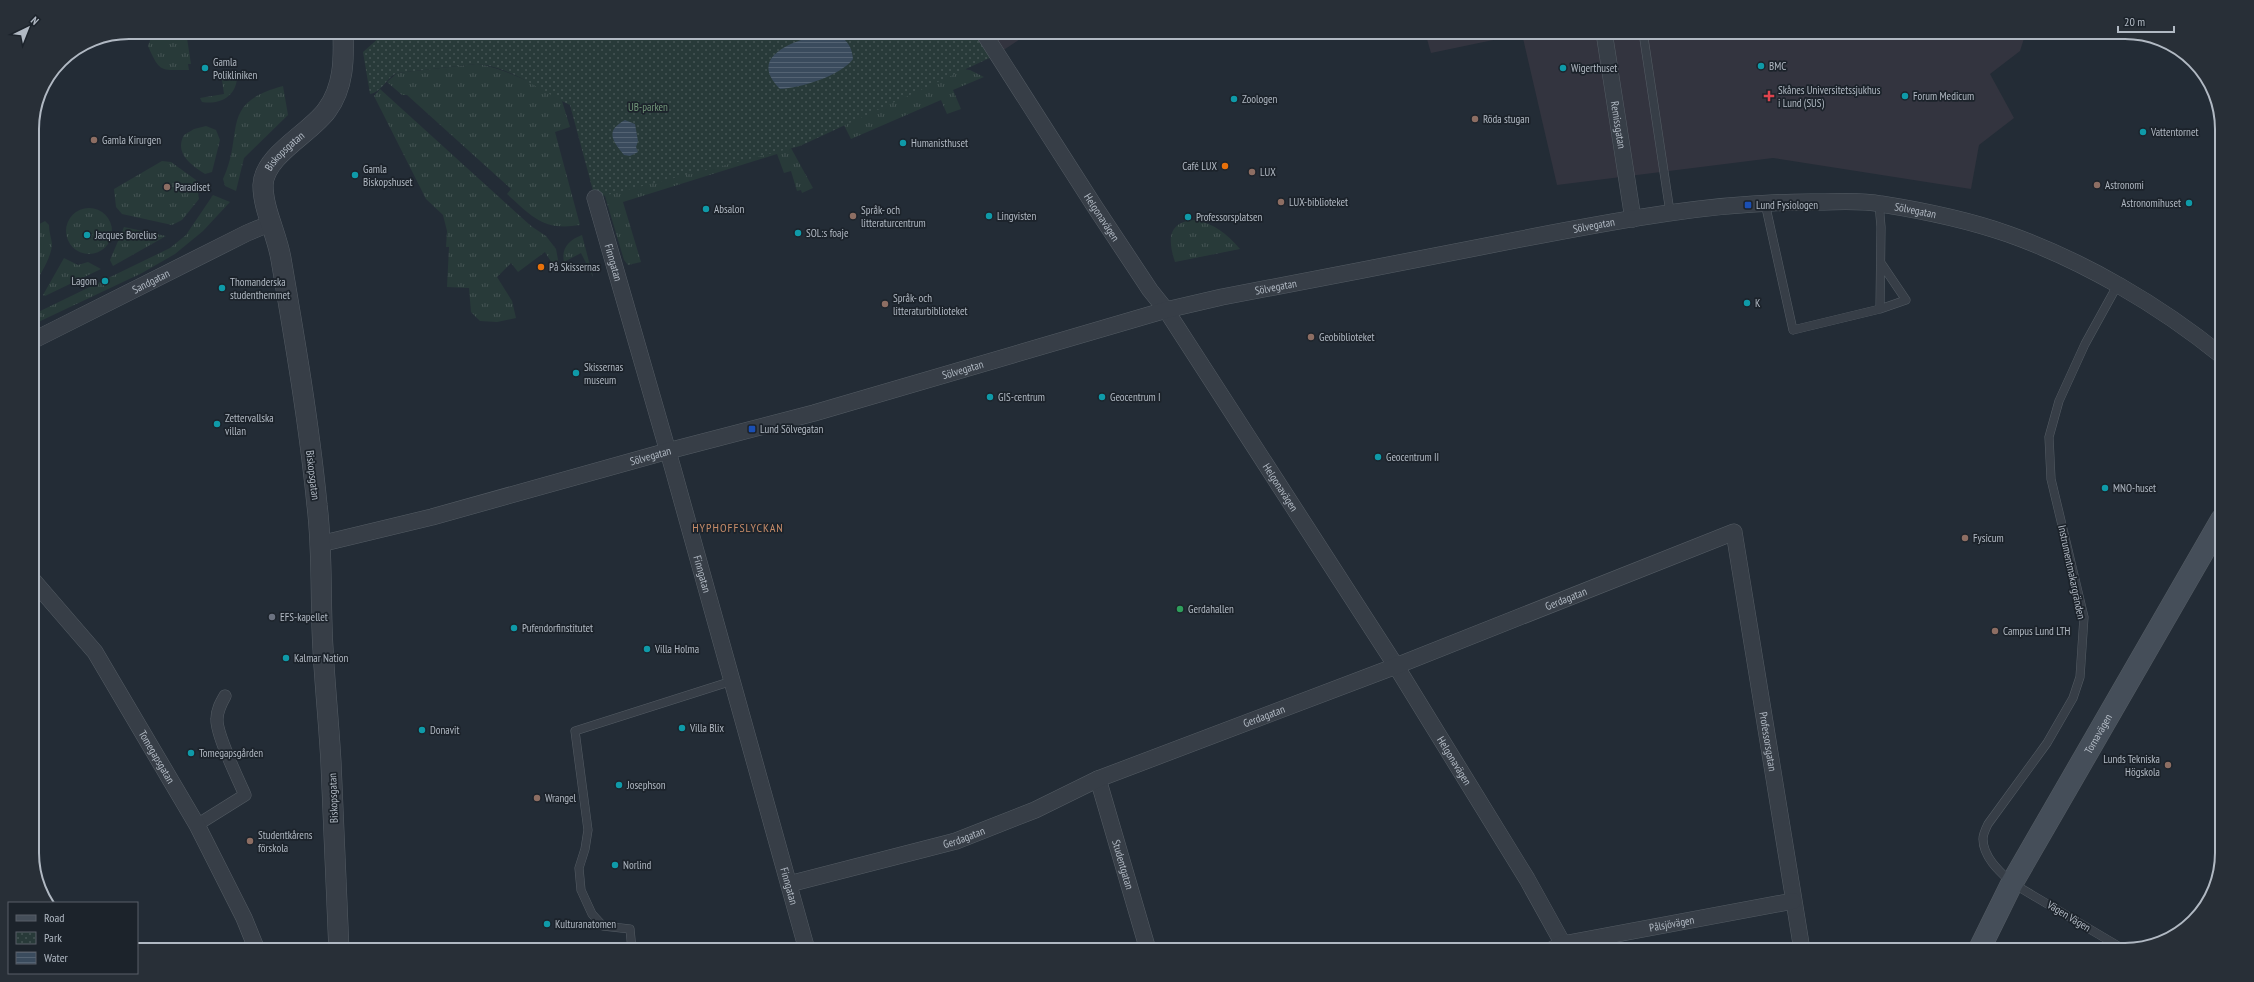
<svg xmlns="http://www.w3.org/2000/svg" width="2254" height="982" font-family="'PT Sans Narrow',sans-serif">
  <style>
    .medical { fill: #33343f }
    .grass { fill: url(#grass-tufts) }
    .park { fill: url(#park-dots) }
    .water { fill: url(#water-rules) }
    .lines { fill: none; stroke-linecap: round; stroke-linejoin: round }
    .service-casing { stroke: #545c64; stroke-width: 9 }
    .pedestrian-casing { stroke: #545c64; stroke-width: 13 }
    .minor-casing { stroke: #545c64; stroke-width: 17 }
    .tertiary-casing { stroke: #545c64; stroke-width: 21 }
    .secondary-casing { stroke: #545c64; stroke-width: 23 }
    .service { stroke: #373e47; stroke-width: 8 }
    .pedestrian { stroke: #373e47; stroke-width: 12 }
    .minor { stroke: #373e47; stroke-width: 16 }
    .tertiary { stroke: #373e47; stroke-width: 20 }
    .secondary { stroke: #454e59; stroke-width: 22 }
    .culture-dot { fill: #0f9aa8; stroke: #1c232b; stroke-width: 1.5 }
    .health-dot { fill: #e0444e; stroke: #1c232b; stroke-width: 1.5 }
    .education-dot { fill: #8d6e63; stroke: #1c232b; stroke-width: 1.5 }
    .food-dot { fill: #e8710a; stroke: #1c232b; stroke-width: 1.5 }
    .transit-dot { fill: #1a4fb4; stroke: #1c232b; stroke-width: 1.5 }
    .leisure-dot { fill: #2e9e5b; stroke: #1c232b; stroke-width: 1.5 }
    .worship-dot { fill: #6b7280; stroke: #1c232b; stroke-width: 1.5 }
    .labels { text-anchor: middle; stroke-width: 3.5; stroke-linejoin: round; paint-order: stroke }
    .poi-label { font-size: 11px; fill: #b1b9c3; stroke: #1c232b; text-anchor: start }
    .park-label { font-size: 11px; fill: #729679; stroke: #1c232b }
    .street-label { font-size: 11px; fill: #b1b9c3; stroke: #1c232b }
    .neighbourhood-label { font-size: 12px; letter-spacing: 1px; fill: #c68c69; stroke: #1c232b }
    .rim { fill: none; stroke: #b1b9c3; stroke-width: 2 }
  </style>
  <defs>
    <pattern id="grass-tufts" width="24" height="20" patternUnits="userSpaceOnUse"><rect width="24" height="20" fill="#283a39"/><path d="M3 7l-1-3M5 7V3M7 7l1-3M15 17l-1-3M17 17v-4M19 17l1-3" fill="none" stroke="#455454"/></pattern>
    <pattern id="park-dots" width="8" height="8" patternUnits="userSpaceOnUse"><rect width="8" height="8" fill="#283a39"/><path d="M2 2h.1M6 6h.1" fill="none" stroke="#455454" stroke-width="1.8" stroke-linecap="round"/></pattern>
    <pattern id="water-rules" width="6" height="5" patternUnits="userSpaceOnUse"><rect width="6" height="5" fill="#3a4b5d"/><path d="M0 2.5h6" fill="none" stroke="#546373"/></pattern>
  </defs>
  <rect width="100%" height="100%" fill="#232c36"/>
  <path class="medical" d="M983 32H1031L996 55Z
    M1425 32H2026L2020 51 1990 74 2014 118 1979 145 1971 189 1773 158 1557 185 1522 34 1431 53Z"/>
  <path class="grass" d="M153 32H186L191 64H188L189 70C160 70 160 73 148 46Z
    M476 64C496 65 547 88 562 101L570 127 555 132 580 225C543 231 533 217 507 194L511 189 407 95H402L387 82 397 73Z
    M950 67 970 70 984 77 953 90 961 109 947 114 941 100 851 139 842 121Z
    M230 71 237 78C236 97 219 105 202 102L200 98 224 94 221 73Z
    M283 86 288 115 244 158 236 191 225 186 223 179C245 132 218 103 283 86Z
    M380 89 531 226 546 236 556 249 559 265 555 268 545 252 518 272 511 263 497 277 512 301 516 318 497 322 480 321 471 312 469 288 447 287 449 247H446L447 231 443 215 426 199 374 96Z
    M206 126 216 130 220 140 212 172 205 174C191 165 174 153 184 135L194 129Z
    M786 139 813 188 802 193 801 190 797 191 791 171 784 173 777 154 623 202 641 262 628 265 624 260 604 193Z
    M162 161 171 162 196 180 199 199 182 220 172 225 122 214 116 207 114 189Z
    M213 195 230 202 203 231 175 254 142 273 32 325V315L170 248 186 235Z
    M66 231a23 23 0 1 1 46 0a23 23 0 1 1-46 0Z
    M1194 220C1214 223 1227 234 1240 249L1175 262C1168 241 1167 222 1194 220Z
    M45 221 49 225C49 232 51 237 52 244 52 256 39 278 32 287V228Z
    M124 227 166 236 113 266 110 260Z
    M582 235 593 277 581 253 564 262C561 248 569 240 582 235Z
    M64 258 78 265 88 262 101 269 45 296 43 295Z"/>
  <path class="park" d="M382 32H983L996 55 800 146 595 198 570 105C540 91 510 66 476 64L397 73C386 78 382 92 370 94L363 52 380 37Z"/>
  <path class="water" d="M824 32C840 32 852 42 853 59 840 76 801 88 780 89 745 54 798 41 824 32Z
    M625 120 635 124 638 141 636 147 638 152 630 156 624 155C612 140 605 131 625 120Z"/>
  <g class="lines">
    <defs>
      <path id="service" d="M1643 32 1670 212
        M1765 203 1793 330 1880 309 1881 227 1879 203
        M2117 286 2085 344 2059 401 2049 437 2051 479 2084 617 2080 677 2073 698 2047 743 1988 824C1986 828 1983 835 1983 839 1983 857 2000 872 2012 883L2125 950
        M1880 309 1906 300 1881 263
        M632 950 630 929 603 926 592 914 581 890 579 868 585 849 588 830 575 731 732 681"/>
      <path id="pedestrian" d="M197 825 245 795C238 779 216 734 217 719 217 710 221 703 225 696"/>
      <g id="minor">
        <path id="s1" d="M983 32 1095 207 1150 290 1166 310 1396 666 1527 879 1563 944 1564 950"/>
        <path id="s2" d="M1604 32 1633 219"/>
        <path id="s3" d="M595 198 673 469 807 950"/>
        <path id="s4" d="M32 341 247 233 271 223"/>
        <path id="s5" d="M320 544 432 517 668 451 814 413 1166 310 1222 297C1322 278 1421 259 1521 239 1619 220 1718 201 1818 202 1838 202 1860 200 1881 204 1919 210 1971 221 2008 234 2084 261 2159 305 2222 356"/>
        <path id="s6" d="M32 579 95 652 197 825 244 918 257 950"/>
        <path id="s7" d="M1098 779 1148 950"/>
        <path id="s8" d="M789 884 956 841 1035 810 1098 779 1396 666 1734 532 1802 950"/>
        <path id="s9" d="M1551 950 1563 944 1793 901"/>
      </g>
      <g id="tertiary">
        <path id="s10" d="M339 950C336 888 334 826 331 763 329 725 325 687 323 649 320 601 323 553 317 505 309 423 295 341 281 259 277 234 263 210 263 185 264 155 311 133 327 110 344 87 344 59 343 32"/>
      </g>
      <g id="secondary">
        <path id="s11" d="M1979 950 2012 883 2222 519"/>
      </g>
    </defs>
    <use href="#service" class="service-casing"/>
    <use href="#pedestrian" class="pedestrian-casing"/>
    <use href="#minor" class="minor-casing"/>
    <use href="#tertiary" class="tertiary-casing"/>
    <use href="#secondary" class="secondary-casing"/>
    <use href="#service" class="service"/>
    <use href="#pedestrian" class="pedestrian"/>
    <use href="#minor" class="minor"/>
    <use href="#tertiary" class="tertiary"/>
    <use href="#secondary" class="secondary"/>
  </g>
  <g class="culture-dot">
    <circle cx="1761" cy="66" r="4"/>
    <circle cx="205" cy="68" r="4"/>
    <circle cx="1563" cy="68" r="4"/>
    <circle cx="1905" cy="96" r="4"/>
    <circle cx="1234" cy="99" r="4"/>
    <circle cx="2143" cy="132" r="4"/>
    <circle cx="903" cy="143" r="4"/>
    <circle cx="355" cy="175" r="4"/>
    <circle cx="2189" cy="203" r="4"/>
    <circle cx="706" cy="209" r="4"/>
    <circle cx="989" cy="216" r="4"/>
    <circle cx="1188" cy="217" r="4"/>
    <circle cx="798" cy="233" r="4"/>
    <circle cx="87" cy="235" r="4"/>
    <circle cx="105" cy="281" r="4"/>
    <circle cx="222" cy="288" r="4"/>
    <circle cx="1747" cy="303" r="4"/>
    <circle cx="576" cy="373" r="4"/>
    <circle cx="990" cy="397" r="4"/>
    <circle cx="1102" cy="397" r="4"/>
    <circle cx="217" cy="424" r="4"/>
    <circle cx="1378" cy="457" r="4"/>
    <circle cx="2105" cy="488" r="4"/>
    <circle cx="514" cy="628" r="4"/>
    <circle cx="647" cy="649" r="4"/>
    <circle cx="286" cy="658" r="4"/>
    <circle cx="682" cy="728" r="4"/>
    <circle cx="422" cy="730" r="4"/>
    <circle cx="191" cy="753" r="4"/>
    <circle cx="619" cy="785" r="4"/>
    <circle cx="615" cy="865" r="4"/>
    <circle cx="547" cy="924" r="4"/>
  </g>
  <path class="health-dot" d="M1767 90h4v4h4v4h-4v4h-4v-4h-4v-4h4z"/>
  <g class="education-dot">
    <circle cx="1475" cy="119" r="4"/>
    <circle cx="94" cy="140" r="4"/>
    <circle cx="1252" cy="172" r="4"/>
    <circle cx="2097" cy="185" r="4"/>
    <circle cx="167" cy="187" r="4"/>
    <circle cx="1281" cy="202" r="4"/>
    <circle cx="853" cy="216" r="4"/>
    <circle cx="885" cy="304" r="4"/>
    <circle cx="1311" cy="337" r="4"/>
    <circle cx="1965" cy="538" r="4"/>
    <circle cx="1995" cy="631" r="4"/>
    <circle cx="2168" cy="765" r="4"/>
    <circle cx="537" cy="798" r="4"/>
    <circle cx="250" cy="841" r="4"/>
  </g>
  <g class="food-dot">
    <circle cx="1225" cy="166" r="4"/>
    <circle cx="541" cy="267" r="4"/>
  </g>
  <g class="transit-dot">
    <rect x="1744" y="201" width="8" height="8" rx="2"/>
    <rect x="748" y="425" width="8" height="8" rx="2"/>
  </g>
  <circle class="leisure-dot" cx="1180" cy="609" r="4"/>
  <circle class="worship-dot" cx="272" cy="617" r="4"/>
  <g class="labels">
    <g class="poi-label">
      <text x="213" y="66">Gamla<tspan x="213" dy="13">Polikliniken</tspan></text>
      <text x="1769" y="70">BMC</text>
      <text x="1571" y="72">Wigerthuset</text>
      <text x="1778" y="94">Skånes Universitetssjukhus<tspan x="1778" dy="13">i Lund (SUS)</tspan></text>
      <text x="1913" y="100">Forum Medicum</text>
      <text x="1242" y="103">Zoologen</text>
      <text x="1483" y="123">Röda stugan</text>
      <text x="2151" y="136">Vattentornet</text>
      <text x="102" y="144">Gamla Kirurgen</text>
      <text x="911" y="147">Humanisthuset</text>
      <text x="1217" y="170" text-anchor="end">Café LUX</text>
      <text x="363" y="173">Gamla<tspan x="363" dy="13">Biskopshuset</tspan></text>
      <text x="1260" y="176">LUX</text>
      <text x="2105" y="189">Astronomi</text>
      <text x="175" y="191">Paradiset</text>
      <text x="1289" y="206">LUX-biblioteket</text>
      <text x="2181" y="207" text-anchor="end">Astronomihuset</text>
      <text x="1756" y="209">Lund Fysiologen</text>
      <text x="714" y="213">Absalon</text>
      <text x="861" y="214">Språk- och<tspan x="861" dy="13">litteraturcentrum</tspan></text>
      <text x="997" y="220">Lingvisten</text>
      <text x="1196" y="221">Professorsplatsen</text>
      <text x="806" y="237">SOL:s foaje</text>
      <text x="95" y="239">Jacques Borelius</text>
      <text x="549" y="271">På Skissernas</text>
      <text x="97" y="285" text-anchor="end">Lagom</text>
      <text x="230" y="286">Thomanderska<tspan x="230" dy="13">studenthemmet</tspan></text>
      <text x="893" y="302">Språk- och<tspan x="893" dy="13">litteraturbiblioteket</tspan></text>
      <text x="1755" y="307">K</text>
      <text x="1319" y="341">Geobiblioteket</text>
      <text x="584" y="371">Skissernas<tspan x="584" dy="13">museum</tspan></text>
      <text x="998" y="401">GIS-centrum</text>
      <text x="1110" y="401">Geocentrum I</text>
      <text x="225" y="422">Zettervallska<tspan x="225" dy="13">villan</tspan></text>
      <text x="760" y="433">Lund Sölvegatan</text>
      <text x="1386" y="461">Geocentrum II</text>
      <text x="2113" y="492">MNO-huset</text>
      <text x="1973" y="542">Fysicum</text>
      <text x="1188" y="613">Gerdahallen</text>
      <text x="280" y="621">EFS-kapellet</text>
      <text x="522" y="632">Pufendorfinstitutet</text>
      <text x="2003" y="635">Campus Lund LTH</text>
      <text x="655" y="653">Villa Holma</text>
      <text x="294" y="662">Kalmar Nation</text>
      <text x="690" y="732">Villa Blix</text>
      <text x="430" y="734">Donavit</text>
      <text x="199" y="757">Tomegapsgården</text>
      <text x="2160" y="763" text-anchor="end">Lunds Tekniska<tspan x="2160" dy="13">Högskola</tspan></text>
      <text x="627" y="789">Josephson</text>
      <text x="545" y="802">Wrangel</text>
      <text x="258" y="839">Studentkårens<tspan x="258" dy="13">förskola</tspan></text>
      <text x="623" y="869">Norlind</text>
      <text x="555" y="928">Kulturanatomen</text>
    </g>
    <g class="park-label">
      <text x="648" y="111">UB-parken</text>
    </g>
    <g class="street-label">
      <text dy="4" stroke="none"><textPath href="#s2" startOffset="94">Remissgatan</textPath></text>
      <text dy="4" stroke="none"><textPath href="#s10" startOffset="812">Biskopsgatan</textPath></text>
      <text dy="4" stroke="none"><textPath href="#s5" startOffset="1638">Sölvegatan</textPath></text>
      <text dy="4" stroke="none"><textPath href="#s1" startOffset="220">Helgonavägen</textPath></text>
      <text dy="4" stroke="none"><textPath href="#s5" startOffset="1314">Sölvegatan</textPath></text>
      <text dy="4" stroke="none"><textPath href="#s3" startOffset="67">Finngatan</textPath></text>
      <text dy="4" stroke="none"><textPath href="#s4" startOffset="133">Sandgatan</textPath></text>
      <text dy="4" stroke="none"><textPath href="#s5" startOffset="990">Sölvegatan</textPath></text>
      <text dy="4" stroke="none"><textPath href="#s5" startOffset="666">Sölvegatan</textPath></text>
      <text dy="4" stroke="none"><textPath href="#s5" startOffset="342">Sölvegatan</textPath></text>
      <text transform="translate(313 475) rotate(83)" y="4">Biskopsgatan</text>
      <text dy="4" stroke="none"><textPath href="#s1" startOffset="544">Helgonavägen</textPath></text>
      <text transform="translate(2072 572) rotate(78)" y="4">Instrumentmakargränden</text>
      <text dy="4" stroke="none"><textPath href="#s3" startOffset="391">Finngatan</textPath></text>
      <text dy="4" stroke="none"><textPath href="#s8" startOffset="829">Gerdagatan</textPath></text>
      <text dy="4" stroke="none"><textPath href="#s8" startOffset="505">Gerdagatan</textPath></text>
      <text dy="4" stroke="none"><textPath href="#s11" startOffset="247">Tornavägen</textPath></text>
      <text dy="4" stroke="none"><textPath href="#s8" startOffset="1222">Professorsgatan</textPath></text>
      <text dy="4" stroke="none"><textPath href="#s6" startOffset="218">Tomegapsgatan</textPath></text>
      <text dy="4" stroke="none"><textPath href="#s1" startOffset="868">Helgonavägen</textPath></text>
      <text transform="translate(333 798) rotate(-92)" y="4">Biskopsgatan</text>
      <text dy="4" stroke="none"><textPath href="#s8" startOffset="181">Gerdagatan</textPath></text>
      <text dy="4" stroke="none"><textPath href="#s7" startOffset="89">Studentgatan</textPath></text>
      <text dy="4" stroke="none"><textPath href="#s3" startOffset="715">Finngatan</textPath></text>
      <text transform="translate(2069 916) rotate(31)" y="4">Vägen Vägen</text>
      <text dy="4" stroke="none"><textPath href="#s9" startOffset="124">Pålsjövägen</textPath></text>
    </g>
    <g class="neighbourhood-label">
      <text x="738" y="532">HYPHOFFSLYCKAN</text>
    </g>
  </g>
  <path d="M0 0H2254V982H0ZM129 39H2125A90 90 0 0 1 2215 129V853A90 90 0 0 1 2125 943H129A90 90 0 0 1 39 853V129A90 90 0 0 1 129 39Z" fill="#282f37" fill-rule="evenodd"/>
  <path class="rim" d="M129 39H2125A90 90 0 0 1 2215 129V853A90 90 0 0 1 2125 943H129A90 90 0 0 1 39 853V129A90 90 0 0 1 129 39Z"/>
  <rect x="8" y="902" width="130" height="72" fill="#1c232b" stroke="#585f68"/>
  <rect x="16" y="915" width="20" height="6" fill="#454e59" stroke="#585f68"/>
  <text x="44" y="922" font-size="12" fill="#b1b9c3">Road</text>
  <rect x="16" y="932" width="20" height="12" fill="url(#park-dots)" stroke="#585f68"/>
  <text x="44" y="942" font-size="12" fill="#b1b9c3">Park</text>
  <rect x="16" y="952" width="20" height="12" fill="url(#water-rules)" stroke="#585f68"/>
  <text x="44" y="962" font-size="12" fill="#b1b9c3">Water</text>
  <g transform="translate(28 28) rotate(43)" stroke="#1c232b" stroke-width="3" paint-order="stroke">
  <path d="M0-3L7 15L0 10L-7 15Z" fill="#b1b9c3"/>
  <text y="-6" font-size="11" font-weight="bold" text-anchor="middle" fill="#b1b9c3">N</text>
  </g>
  <path d="M2118 26v6h56v-6" fill="none" stroke="#b1b9c3" stroke-width="2"/>
  <text x="2124" y="26" font-size="12" fill="#b1b9c3" stroke="#1c232b" stroke-width="3" paint-order="stroke">20 m</text>
</svg>
